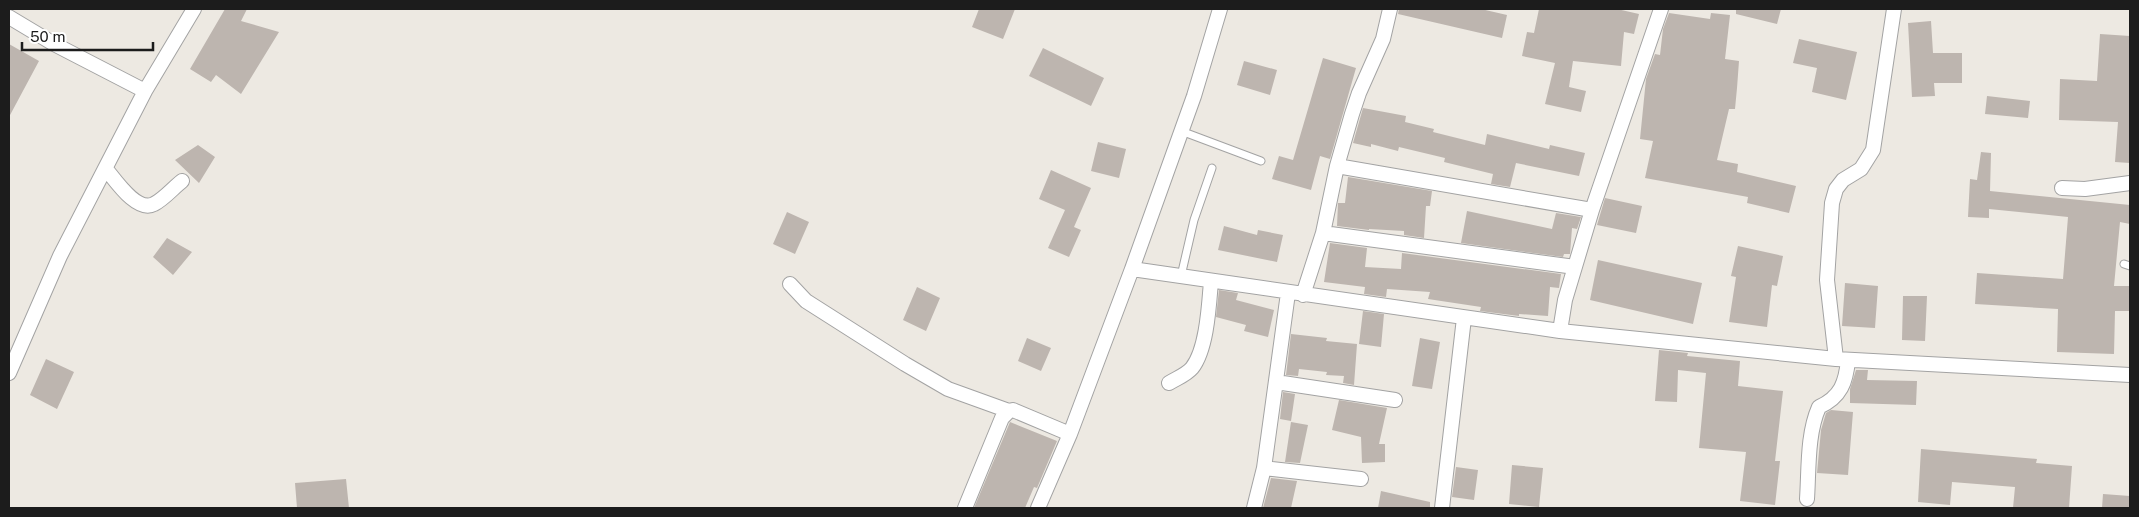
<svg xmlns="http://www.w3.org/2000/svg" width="2139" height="517" font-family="'Public Sans',sans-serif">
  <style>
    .building { fill: #bdb5af }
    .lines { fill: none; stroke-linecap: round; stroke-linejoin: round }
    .lane-casing { stroke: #a3a3a3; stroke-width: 9 }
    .street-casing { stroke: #a3a3a3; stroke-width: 16 }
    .lane { stroke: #fff; stroke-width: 7 }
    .street { stroke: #fff; stroke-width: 14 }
  </style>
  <rect width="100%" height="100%" fill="#ede9e2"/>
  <path class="building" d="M225 9H247L241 21 279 32 241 94 216 75 211 82 190 69Z
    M979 9H1015L1003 39 972 27Z
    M1399 9H1481L1507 15 1502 38 1398 14Z
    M1539 9H1617L1639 14 1634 34 1624 32 1621 66 1573 61 1569 87 1586 91 1581 112 1545 104 1555 63 1522 56 1527 32 1534 33Z
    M1736 9H1781L1777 24 1736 14Z
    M1669 13 1710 19 1711 13 1730 15 1725 59 1739 61 1737 88 1735 109H1729L1717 160 1738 164 1737 172 1796 186 1789 213 1747 203 1748 197 1645 178 1653 141 1640 139 1646 79 1655 54 1660 55 1663 29Z
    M1931 21 1933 53H1962V83H1934L1935 96 1912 97 1908 23Z
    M2100 34 2130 36V163L2115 162 2118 122 2059 120 2060 79 2097 81Z
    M1799 39 1857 52 1846 100 1812 92 1817 68 1793 63Z
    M9 44 39 61 9 117Z
    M1043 48 1104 78 1091 106 1029 76Z
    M1323 58 1356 68 1330 159 1320 156 1311 190 1272 179 1279 156 1293 160Z
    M1244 61 1277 70 1270 95 1237 85Z
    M1987 96 2030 101 2028 118 1985 114Z
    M1363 108 1406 116 1405 122 1434 129 1433 132 1485 145 1487 134 1549 149 1550 145 1585 153 1579 176 1516 163 1510 187 1491 184 1493 174 1444 162 1445 158 1399 147 1398 151 1371 144V147L1353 143Z
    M1098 142 1126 149 1119 178 1091 171Z
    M198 145 215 157 199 183 175 160Z
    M1981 152 1991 153 1990 191 2130 205V224L2120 222 2114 286H2130V311H2115L2114 354 2057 352 2058 309 1975 304 1977 273 2063 279 2068 217 1989 209V218L1968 217 1970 179 1977 180Z
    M1051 170 1091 188 1074 227 1081 230 1069 257 1048 248 1065 210 1039 199Z
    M1348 177 1432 191 1430 206H1426L1424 238 1404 235V231L1369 229V230L1337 226 1338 203H1345Z
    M1605 198 1642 206 1636 233 1597 225Z
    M1467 211 1552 229 1556 213 1581 217 1577 229 1572 228 1570 254H1564L1563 257 1461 243Z
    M787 212 809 222 795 254 773 244Z
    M1224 226 1257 235 1258 230 1283 235 1277 262 1218 250Z
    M167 238 192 252 173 275 153 257Z
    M1330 243 1367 248 1365 267 1401 269 1402 253 1561 274 1559 288 1550 287 1548 316 1519 314V316L1480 311 1481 307 1428 299 1430 292 1387 289 1386 297 1364 294 1365 287 1324 282Z
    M1738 246 1783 256 1777 286 1772 285 1767 327 1729 322 1736 277 1731 276Z
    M1598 260 1702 283 1693 324 1590 300Z
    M1845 283 1878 286 1875 328 1842 326Z
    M917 287 940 298 926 331 903 320Z
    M1219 290 1238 293 1236 300 1274 310 1268 337 1244 331 1246 325 1216 317Z
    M1903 296H1927L1925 341 1902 340Z
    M1363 311 1384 314 1381 347 1359 344Z
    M1291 334 1327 338 1326 341 1357 344 1354 385 1343 383 1344 376 1326 375 1327 372 1299 369 1298 376 1286 375Z
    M1027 338 1051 348 1041 371 1018 361Z
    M1420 338 1440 342 1432 389 1412 386Z
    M1659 350 1688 353 1687 356 1740 361 1738 386 1783 391 1775 461H1780L1775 505 1740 501 1746 452 1699 448 1706 373 1678 370 1677 402 1655 401Z
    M46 359 74 372 57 409 30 395Z
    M1856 370H1868L1867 380 1917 381 1916 405 1850 403V389Z
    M1283 392 1295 394 1291 421 1280 419Z
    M1339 400 1387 408 1379 444H1385V462L1362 463 1361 437 1332 430Z
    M1831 410 1853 412 1848 475 1817 473 1821 430 1826 413Z
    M1010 422 1057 441 1037 488 1034 487 1025 508H974Z
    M1291 422 1308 425 1300 463 1285 462Z
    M1921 449 2037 459 2036 463 2072 466 2069 508H2013L2015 487 1952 482 1950 505 1918 502Z
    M1512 465 1543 468 1539 507 1509 504Z
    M1456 467 1478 470 1474 500 1452 497Z
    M1271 478 1297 481 1291 508H1263Z
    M346 479 349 508H297L295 483Z
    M1381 491 1430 502V508H1378Z
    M2103 494 2130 496V508H2102Z"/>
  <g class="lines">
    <defs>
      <path id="lane" d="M1181 131 1261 161
        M2124 264 2130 266
        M1181 276 1194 220 1212 168"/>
      <path id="street" d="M1220 9 1194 96 1132 269 1560 331 1836 359 2130 375
        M9 17 54 44 145 91
        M1337 166 1592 210
        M106 169C116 181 137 213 154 204 164 199 173 188 182 181
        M2062 188 2085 189 2130 183
        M1323 233 1575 267
        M790 284 806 301 905 364 948 389 1009 411
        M1303 295 1323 233 1337 166 1352 114 1359 93 1383 39 1390 9
        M1560 331 1565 300 1592 210 1661 9
        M1836 359 1827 280 1832 203 1836 189 1843 180 1861 169 1873 150 1894 9
        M9 373 60 256 145 91 194 9
        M1276 382 1395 400
        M1169 383C1177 378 1186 375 1192 368 1207 349 1209 305 1211 281
        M1070 434 1132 269
        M1264 468 1361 479
        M1807 499C1809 469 1807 434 1819 407 1841 397 1846 382 1848 360
        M965 508 1002 418 1009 411 1013 410 1070 434 1038 508
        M1254 508 1264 468 1288 293
        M1442 508 1464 318"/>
    </defs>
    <use href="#lane" class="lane-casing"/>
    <use href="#street" class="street-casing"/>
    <use href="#lane" class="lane"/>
    <use href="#street" class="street"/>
  </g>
  <rect width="2139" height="517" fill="none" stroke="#1c1c1c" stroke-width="20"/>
  <path d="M22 42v8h131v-8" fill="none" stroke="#1c1c1c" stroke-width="2.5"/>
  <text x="30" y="42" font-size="15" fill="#1c1c1c" stroke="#ffffff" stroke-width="4" paint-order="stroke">50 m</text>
</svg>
